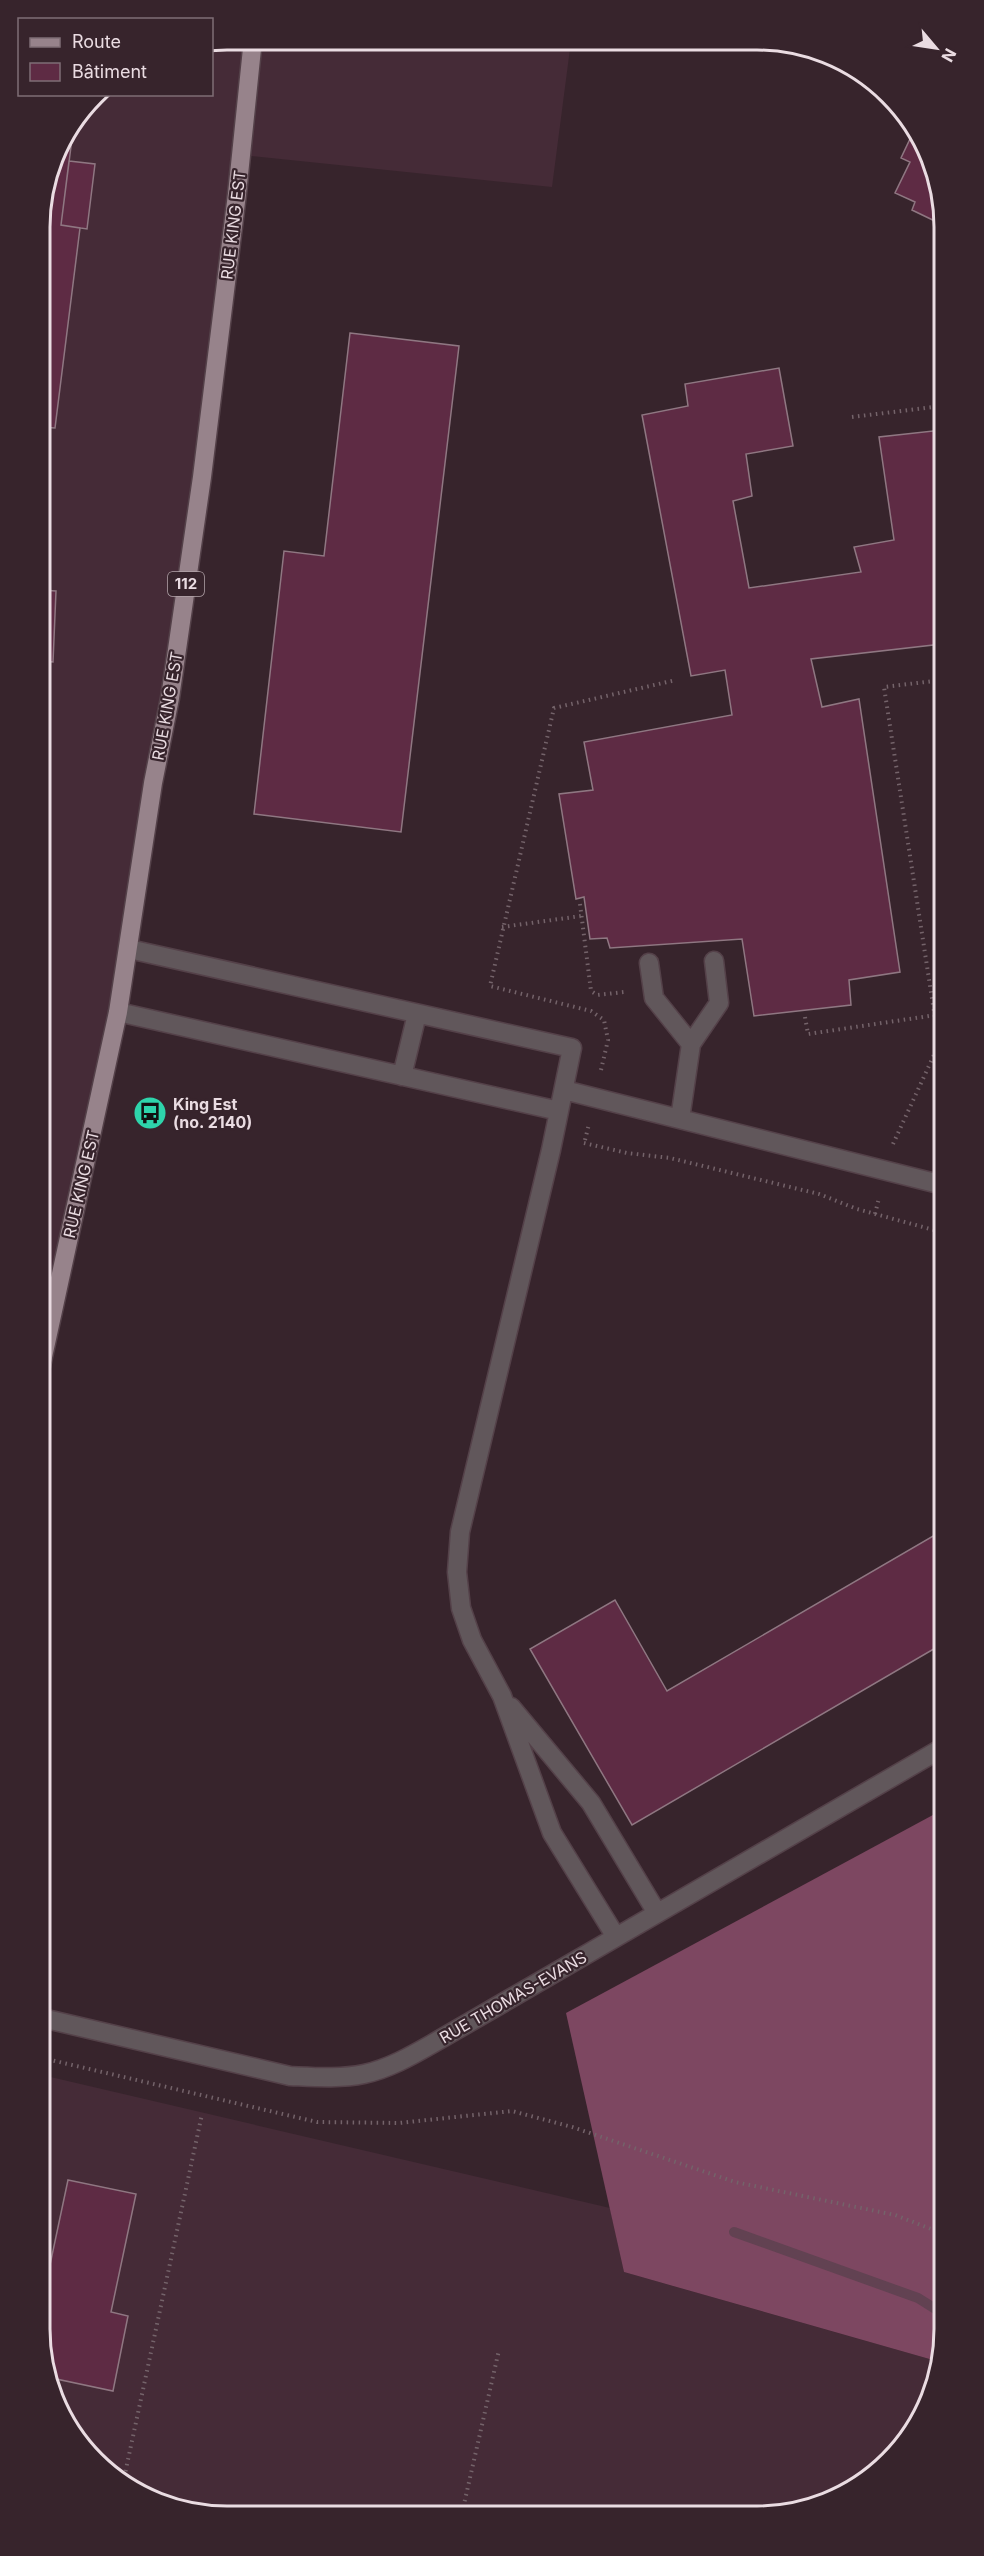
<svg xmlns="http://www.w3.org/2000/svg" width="984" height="2556" font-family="Inter,sans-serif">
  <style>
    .built { fill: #452b37 }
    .forest { fill: #7d4761 }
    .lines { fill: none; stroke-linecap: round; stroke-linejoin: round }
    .stream { stroke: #624252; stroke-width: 10 }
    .building { fill: #5e2b44; stroke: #8f7782; stroke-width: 1.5 }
    .minor-casing { stroke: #544149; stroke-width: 21 }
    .major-casing { stroke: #544149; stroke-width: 21 }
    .path { stroke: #74636a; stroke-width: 4; stroke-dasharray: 1.5 4.5; stroke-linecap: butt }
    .minor { stroke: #61575b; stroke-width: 18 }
    .major { stroke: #97838b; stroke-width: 18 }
    .labels { text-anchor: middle; stroke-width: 4.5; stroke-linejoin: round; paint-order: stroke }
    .shield { fill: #37242c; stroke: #b4a5ab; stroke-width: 1.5 }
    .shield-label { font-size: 15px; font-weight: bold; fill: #eadce2 }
    .street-label { font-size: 16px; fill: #eadce2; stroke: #37242c }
    .poi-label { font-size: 16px; font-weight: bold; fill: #eadce2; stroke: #37242c; text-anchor: start }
    .rim { fill: none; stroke: #eadce2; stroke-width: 3 }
  </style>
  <rect width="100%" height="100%" fill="#37242c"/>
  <path class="built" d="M227 39 571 41 552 187 242 155 170 698 41 1366 39 214 58 144 96 95 212 94V42Z
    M42 2075 610 2208 624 2272 940 2362 931 2401 899 2453 852 2492 794 2513H190L143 2498 94 2462 64 2423 43 2366Z"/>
  <path class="forest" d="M944 1809 945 2341 940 2362 624 2272 566 2013Z"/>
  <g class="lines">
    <path class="stream" d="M734 2232 918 2298 945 2315"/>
  </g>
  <path class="building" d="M74 123 61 225 80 228 55 428 40 427 39 214 58 144Z
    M921 136 941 190V224L912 210 915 202 895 193 910 162 901 158 910 139 918 142Z
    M69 161 95 164 87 229 61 225Z
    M350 333 459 346 401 832 254 814 284 551 324 556Z
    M779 368 793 446 746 454 752 496 733 501 749 588 861 572 854 547 894 540 879 437 942 430V644L811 659 822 707 859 699 900 972 849 980 851 1005 754 1016 742 939 610 948 607 938 590 939 584 897 576 899 559 794 593 790 584 742 732 715 725 670 691 676 642 415 688 406 685 384Z
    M40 590 56 591 53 662 40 661Z
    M940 1532 943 1537 944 1643 632 1825 530 1649 615 1600 667 1691Z
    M68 2180 136 2194 111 2312 128 2316 113 2391 47 2377 43 2366V2298Z"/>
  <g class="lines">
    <defs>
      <path id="minor" d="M129 949 572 1048 551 1150 460 1532 457 1572 461 1608 472 1640 502 1696 552 1833 616 1937
        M649 963 654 998 691 1044 680 1119
        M118 1012 559 1111
        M691 1044 719 1003 714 961
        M402 1076 417 1014
        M564 1090 943 1185
        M511 1707 591 1803 657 1913
        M42 2018 290 2076C314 2077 340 2079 364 2074 388 2069 411 2056 432 2044L944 1747"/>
      <path id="major" d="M41 1366 118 1012 153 783 170 698 202 477 237 194 253 39"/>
    </defs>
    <use href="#minor" class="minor-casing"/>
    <use href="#major" class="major-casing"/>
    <path class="path" d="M852 417 942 406
      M580 904 591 991 597 995 624 992
      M502 927 581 916
      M805 1017 808 1034 936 1015
      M601 1070 608 1040 604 1020 591 1011 490 986 554 708 676 680
      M585 1140 589 1124
      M584 1143 627 1153 670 1158 819 1194 857 1209 934 1230H943
      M893 1144 939 1044 884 687 942 680
      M875 1214 879 1198
      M42 2058 317 2122 399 2123 512 2111 572 2127 735 2182 895 2215 944 2234
      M123 2483 202 2114
      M462 2513 499 2350"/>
    <use href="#minor" class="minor"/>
    <use href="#major" class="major"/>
  </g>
  <defs>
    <symbol id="bus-disc" viewBox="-11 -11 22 22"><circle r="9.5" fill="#2ed4ab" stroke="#37242c"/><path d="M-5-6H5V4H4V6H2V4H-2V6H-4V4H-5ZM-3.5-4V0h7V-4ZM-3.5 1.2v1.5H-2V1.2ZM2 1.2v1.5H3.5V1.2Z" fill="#111"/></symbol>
  </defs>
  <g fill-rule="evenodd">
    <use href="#bus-disc" x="131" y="1094" width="38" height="38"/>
  </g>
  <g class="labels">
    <rect class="shield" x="168" y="572" width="36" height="24" rx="4.5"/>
    <g class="shield-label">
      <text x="186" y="589">112</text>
    </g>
    <g class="street-label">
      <text transform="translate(233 225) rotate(-83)" y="6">RUE KING EST</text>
      <text transform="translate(167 706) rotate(-80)" y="6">RUE KING EST</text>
      <text transform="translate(81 1184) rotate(-77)" y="6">RUE KING EST</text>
      <text transform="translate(513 1997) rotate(-30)" y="6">RUE THOMAS-EVANS</text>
    </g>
    <g class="poi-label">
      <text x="173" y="1110">King Est<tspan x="173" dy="18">(no. 2140)</tspan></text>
    </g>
  </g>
  <path d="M0 0H984V2556H0ZM227 50H757A177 177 0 0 1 934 227V2329A177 177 0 0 1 757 2506H227A177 177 0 0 1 50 2329V227A177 177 0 0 1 227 50Z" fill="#37242c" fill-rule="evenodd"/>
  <path class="rim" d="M227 50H757A177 177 0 0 1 934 227V2329A177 177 0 0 1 757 2506H227A177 177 0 0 1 50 2329V227A177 177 0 0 1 227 50Z"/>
  <rect x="18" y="18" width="195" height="78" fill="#37242c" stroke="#7f6e75" stroke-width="1.5"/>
  <rect x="30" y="38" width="30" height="9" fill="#97838b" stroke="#7f6e75" stroke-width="1.5"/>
  <text x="72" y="48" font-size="18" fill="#eadce2">Route</text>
  <rect x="30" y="63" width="30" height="18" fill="#5e2b44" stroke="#7f6e75" stroke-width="1.5"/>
  <text x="72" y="78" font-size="18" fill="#eadce2">Bâtiment</text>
  <g transform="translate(936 48) rotate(119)" stroke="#37242c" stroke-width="4.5" paint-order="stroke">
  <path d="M0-4.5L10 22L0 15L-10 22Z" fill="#eadce2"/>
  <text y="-9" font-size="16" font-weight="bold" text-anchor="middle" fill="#eadce2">N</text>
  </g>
</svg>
